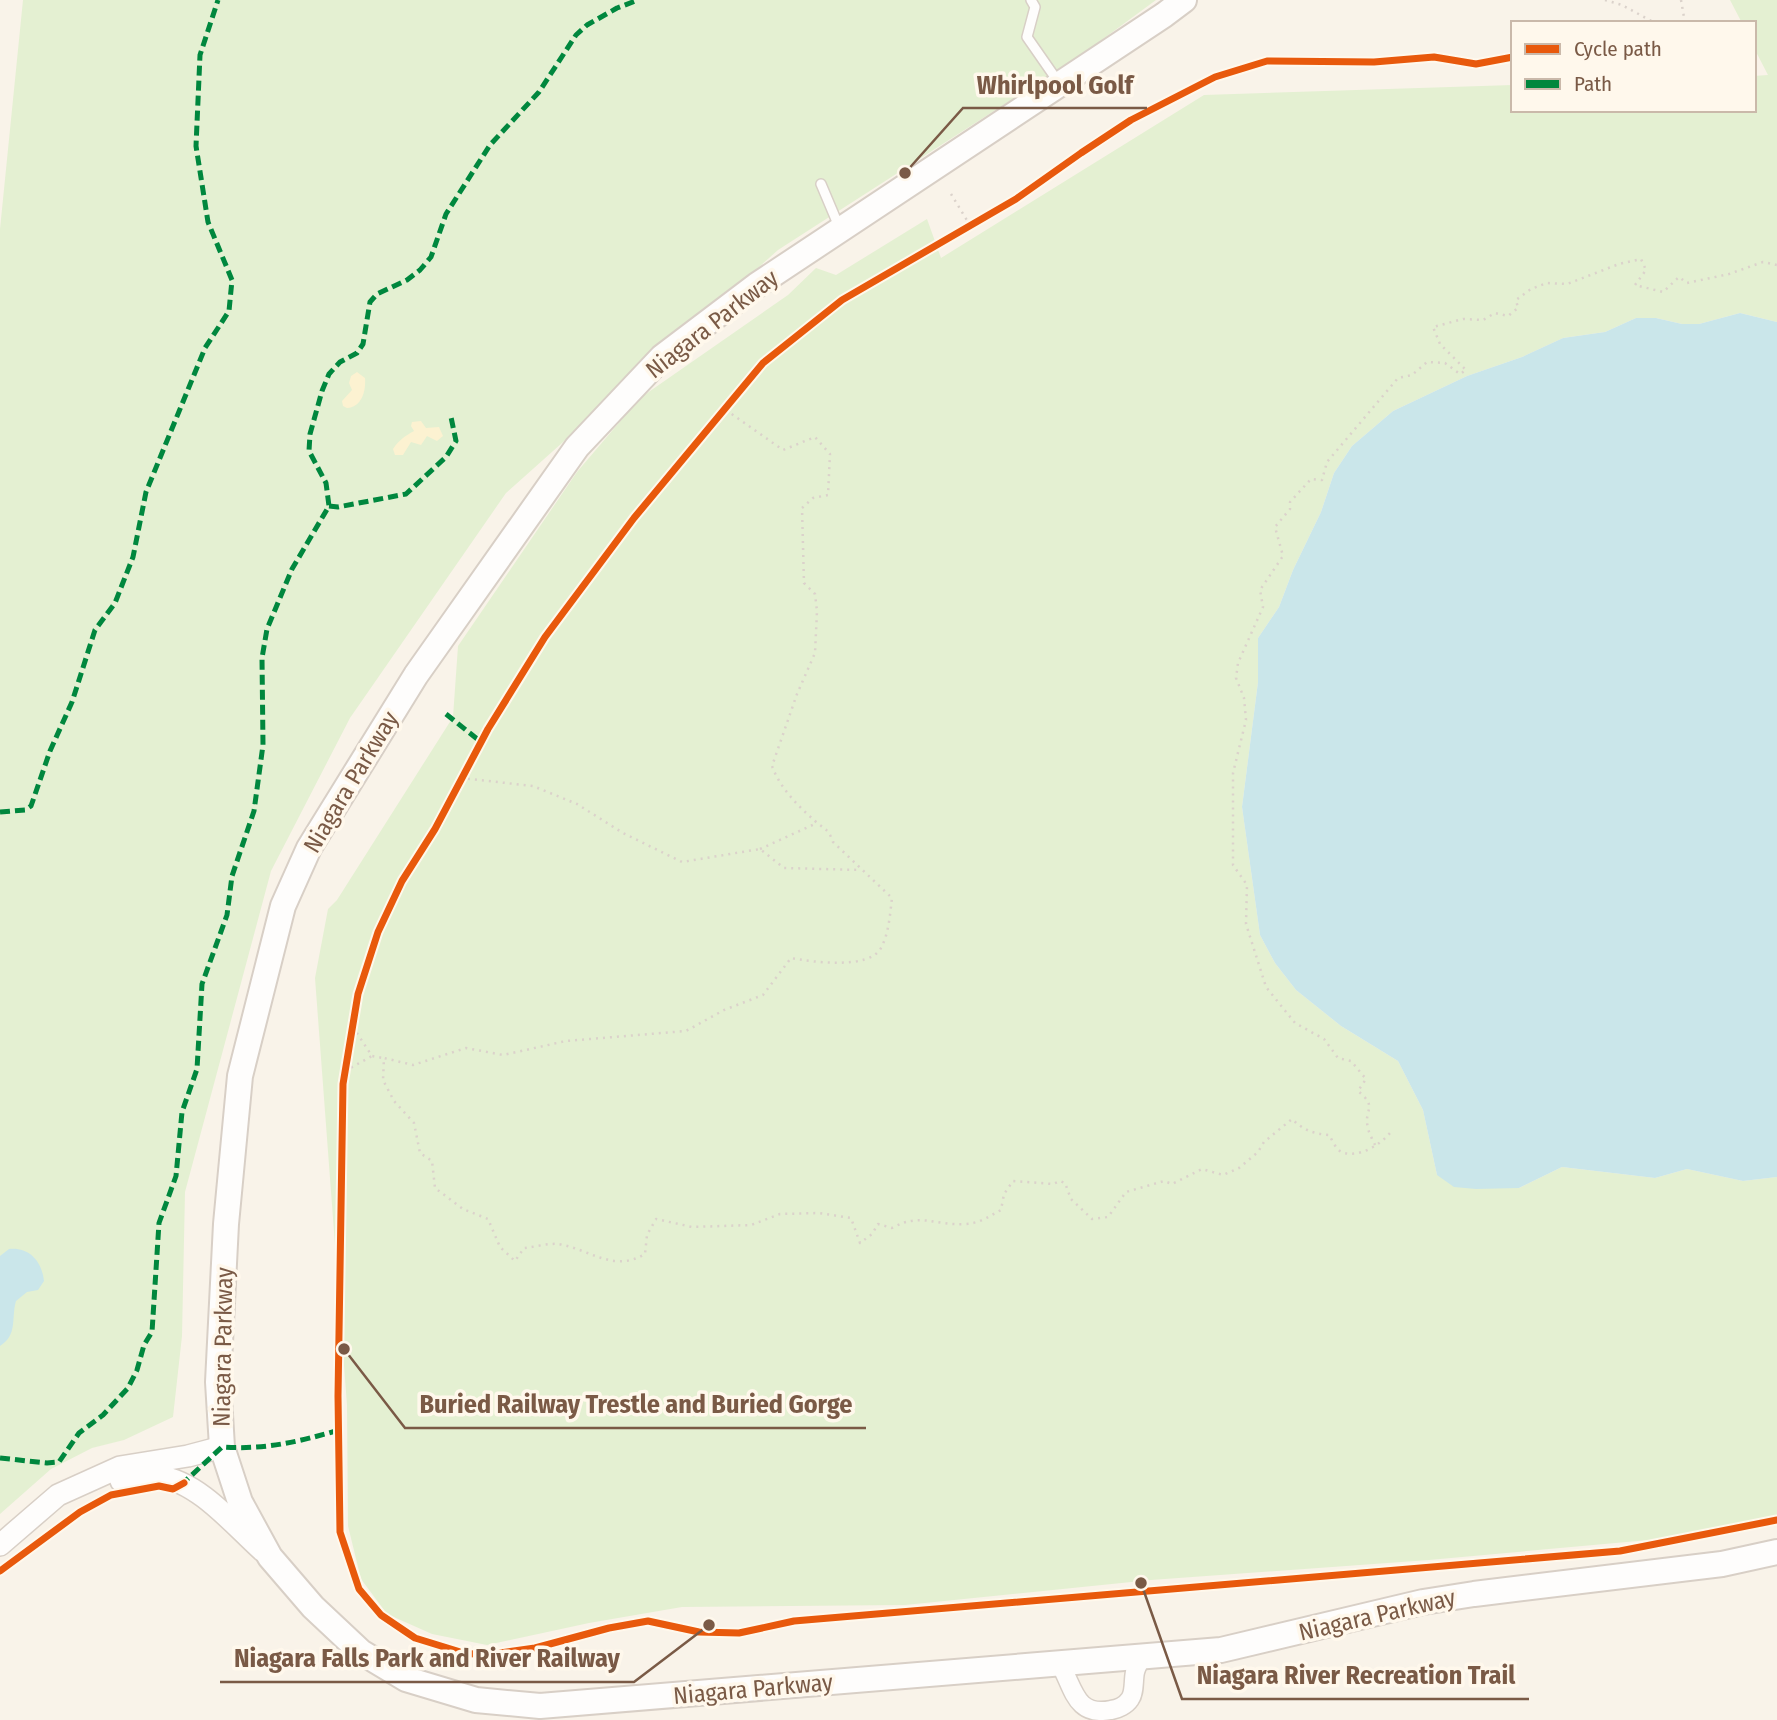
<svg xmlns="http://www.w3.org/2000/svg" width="1777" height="1720" font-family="'Fira Sans Condensed',sans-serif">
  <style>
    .green { fill: #e4f0d2 }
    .sand { fill: #fcf2d1 }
    .water { fill: #cae6ea }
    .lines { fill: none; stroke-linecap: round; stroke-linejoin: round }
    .service-casing { stroke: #d8cfc6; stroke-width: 12 }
    .minor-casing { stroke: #d8cfc6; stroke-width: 21 }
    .tertiary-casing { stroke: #d8cfc6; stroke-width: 24 }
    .secondary-casing { stroke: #d8cfc6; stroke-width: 28 }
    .path { stroke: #dbd2cb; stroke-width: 2.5; stroke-dasharray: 2 5; stroke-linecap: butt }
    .service { stroke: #fefdfc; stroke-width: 9 }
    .minor { stroke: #fefdfc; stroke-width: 18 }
    .tertiary { stroke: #fefdfc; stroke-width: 21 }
    .secondary { stroke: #fefdfc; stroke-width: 24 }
    .quiet { stroke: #00873e; stroke-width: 5; stroke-dasharray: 10 5; stroke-linecap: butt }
    .cycleway-casing { stroke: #fff8ec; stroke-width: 11 }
    .cycleway { stroke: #e8590c; stroke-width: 7 }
    .labels { text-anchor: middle; stroke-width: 7; stroke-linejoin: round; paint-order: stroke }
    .street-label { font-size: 24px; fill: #7a5a46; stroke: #fff8ec }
    .leader { fill: none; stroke: #7a5a46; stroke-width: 2.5 }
    .callout-dot { fill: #7a5a46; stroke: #fff8ec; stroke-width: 2.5 }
    .callout-label { font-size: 26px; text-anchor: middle; font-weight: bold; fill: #7a5a46; stroke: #fff8ec; stroke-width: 7; stroke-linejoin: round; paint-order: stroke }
  </style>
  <rect width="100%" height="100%" fill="#f9f3e9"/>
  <path class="green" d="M23 0H1156L1084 53 778 250 506 493 350 718 271 871 185 1192 182 1336 173 1417 124 1440 92 1448 51 1469 0 1514V229Z
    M1730 0H1777V322L1740 313 1699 324H1682L1656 318H1636L1605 332 1563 338 1522 357 1467 376 1393 411 1352 446 1334 473 1321 512 1293 570 1279 607 1258 638V682L1242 807 1260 935 1275 963 1296 990 1341 1026 1398 1061 1423 1110 1437 1175 1519 1188 1562 1167 1655 1178 1687 1169 1743 1181 1777 1177V1516L1671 1538 1429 1560 1151 1580 905 1605 682 1607 589 1623 487 1645 432 1634 387 1614 361 1579 348 1526 347 1405 315 978 328 909 337 900 453 717 458 646 577 472 640 398 788 295 816 268 836 275 927 219 941 258 1204 95 1513 85V110H1754V76L1768 75 1754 48V23H1742Z"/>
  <path class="sand" d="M357 372 365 378C366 391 362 407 347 408L343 406 342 401 352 390 349 383 351 376Z
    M421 421 426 428 439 427 443 436 437 441 427 436 421 445 411 442 403 455H395L393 449C399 440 405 436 414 431L411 426 412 422Z"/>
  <path class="water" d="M1740 313 1777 322V1177L1743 1181 1687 1169 1655 1178 1562 1167 1519 1188 1476 1189 1454 1187 1437 1175 1423 1110 1398 1061 1341 1026 1296 990 1275 963 1260 935 1242 807 1258 682V638L1279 607 1293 570 1321 512 1334 473 1352 446 1393 411 1467 376 1522 357 1563 338 1605 332 1636 318H1656L1682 324H1699Z
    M9 1249C30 1247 42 1262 44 1281L38 1290 27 1292 16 1301C11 1318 18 1335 0 1346V1256Z"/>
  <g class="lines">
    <defs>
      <path id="service" d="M1031 0 1035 7 1027 37 1059 83
        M821 184 840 229"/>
      <path id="minor" d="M1060 1664C1074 1688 1075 1717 1111 1710 1118 1709 1126 1705 1130 1699 1135 1692 1133 1681 1135 1672 1136 1667 1139 1662 1142 1657"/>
      <path id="tertiary" d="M121 1481C134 1478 147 1475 160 1477 198 1481 235 1526 263 1551
        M0 1545 58 1495 120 1467 188 1456 222 1447"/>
      <path id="secondary" d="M1184 0 1164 15 757 285 662 357 577 447 416 675 309 848 283 906 240 1076 226 1224 218 1382 222 1447 240 1502 270 1557 313 1607 361 1652 406 1679 476 1700 540 1706 1221 1650 1423 1602 1474 1594 1722 1564 1777 1552"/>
    </defs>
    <use href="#service" class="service-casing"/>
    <use href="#minor" class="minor-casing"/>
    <use href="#tertiary" class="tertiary-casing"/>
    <use href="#secondary" class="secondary-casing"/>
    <path class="path" d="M1605 0 1622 5 1655 23
      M1681 0 1685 23
      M951 194 971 227
      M726 410 783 450 815 437 830 454 828 495 813 498 802 508 804 583 815 594 817 611 815 653 797 694 772 766C780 788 798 806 815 821 825 830 828 828 833 842L892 898C890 914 889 933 881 948 869 970 812 962 791 958L763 995 724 1010 686 1031 566 1041 503 1055 466 1048 413 1065 384 1058 383 1080 394 1101 414 1123 420 1153 432 1161 435 1188 463 1209 488 1219 500 1247 515 1261 524 1248C535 1247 548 1243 558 1244 590 1249 613 1273 645 1254L647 1235 656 1219 692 1227 751 1225 780 1214 819 1213 851 1218 860 1243 872 1234 878 1224 892 1228C920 1212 936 1226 964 1224 978 1224 988 1217 1001 1210L1004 1194 1013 1181 1053 1184 1060 1181 1065 1183 1071 1199 1092 1219 1108 1217 1126 1192 1164 1181 1172 1184 1202 1169 1223 1175 1239 1168 1258 1152 1264 1142 1292 1119C1303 1130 1314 1134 1329 1135 1333 1141 1336 1151 1344 1153 1360 1157 1380 1145 1390 1133
      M461 778 533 786 577 804 623 833 682 862 760 849 784 868 861 870
      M760 849 817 823
      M353 1027 372 1056 383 1058
      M345 1071 372 1056
      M1375 1145C1373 1140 1369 1134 1368 1128 1363 1109 1379 1108 1358 1091L1366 1079 1351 1061 1338 1058 1324 1039 1295 1023 1266 987 1246 924 1247 885 1233 865V773L1246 720 1244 698 1236 678 1238 663 1263 607 1260 590 1283 556 1275 527 1290 509V502L1311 479 1322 480 1327 462 1398 378 1412 375 1427 362 1445 363 1460 374 1466 370 1440 344 1433 327 1463 319 1483 320 1495 313 1508 316 1518 308 1516 300 1531 289 1547 283 1567 284 1619 264 1641 259 1646 270 1635 285 1663 292 1679 277 1687 283 1729 274 1763 262 1777 265"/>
    <use href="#service" class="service"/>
    <use href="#minor" class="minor"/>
    <use href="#tertiary" class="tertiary"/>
    <use href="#secondary" class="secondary"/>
    <path class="quiet" d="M329 506 338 507 406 494 446 457 456 441 451 417
      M446 714 481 742
      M0 812 25 810 31 806 50 751 72 702 95 630 115 603 133 557 146 492 205 348 229 311 232 280 208 222 196 146 200 55 218 0
      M0 1458 47 1463 59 1462 79 1433 103 1415 128 1388 137 1370 144 1345 152 1332 159 1223 176 1176 182 1112 197 1069 202 984 227 915 232 876 254 811 263 745 262 658 267 629 292 569 329 506 326 483 309 451 310 434 322 391 329 374 340 362 357 353 363 344 370 302 377 294 407 280 420 270 431 257 446 214 490 145 539 92 576 35 587 25 617 8 638 0
      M181 1485 222 1447C264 1450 298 1442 339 1430"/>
    <defs>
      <path id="cycleway" d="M1513 57 1476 64 1434 57 1374 62 1267 61 1215 77 1131 120 1081 153 1016 199 842 300 763 363 634 518 545 637 488 729 435 829 402 881 378 932 358 994 343 1084 338 1396 340 1532 359 1589 381 1615 415 1638 467 1654 500 1653 535 1648 609 1628 648 1621 699 1632 739 1633 794 1621 1620 1551 1777 1520
        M0 1571 80 1512 111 1495 159 1486 173 1489 184 1483"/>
    </defs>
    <use href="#cycleway" class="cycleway-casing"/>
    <use href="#cycleway" class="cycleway"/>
  </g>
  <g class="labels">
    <g class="street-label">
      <text transform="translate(712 324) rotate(-38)" y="8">Niagara Parkway</text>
      <text transform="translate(351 782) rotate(-59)" y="8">Niagara Parkway</text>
      <text transform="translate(223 1347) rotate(-89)" y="8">Niagara Parkway</text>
      <text transform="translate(1377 1615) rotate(-13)" y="8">Niagara Parkway</text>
      <text transform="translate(753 1689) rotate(-5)" y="8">Niagara Parkway</text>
    </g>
  </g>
  <path class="leader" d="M905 173L963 108H1147M344 1349L405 1428H866M709 1625L634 1682H220M1141 1583L1182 1699H1529"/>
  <g class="callout-dot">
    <circle cx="905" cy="173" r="7"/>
    <circle cx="344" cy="1349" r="7"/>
    <circle cx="709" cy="1625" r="7"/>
    <circle cx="1141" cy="1583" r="7"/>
  </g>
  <g class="callout-label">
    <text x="1055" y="94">Whirlpool Golf</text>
    <text x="636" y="1413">Buried Railway Trestle and Buried Gorge</text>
    <text x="427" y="1667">Niagara Falls Park and River Railway</text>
    <text x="1356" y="1684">Niagara River Recreation Trail</text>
  </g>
  <rect x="1511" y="21" width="245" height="91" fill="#fff8ec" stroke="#cab9aa" stroke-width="2"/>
  <rect x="1525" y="44" width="35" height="10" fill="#e8590c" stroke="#cab9aa" stroke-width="2"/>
  <text x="1574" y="56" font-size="21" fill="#7a5a46">Cycle path</text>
  <rect x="1525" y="79" width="35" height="10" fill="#00873e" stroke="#cab9aa" stroke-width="2"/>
  <text x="1574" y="91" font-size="21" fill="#7a5a46">Path</text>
</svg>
